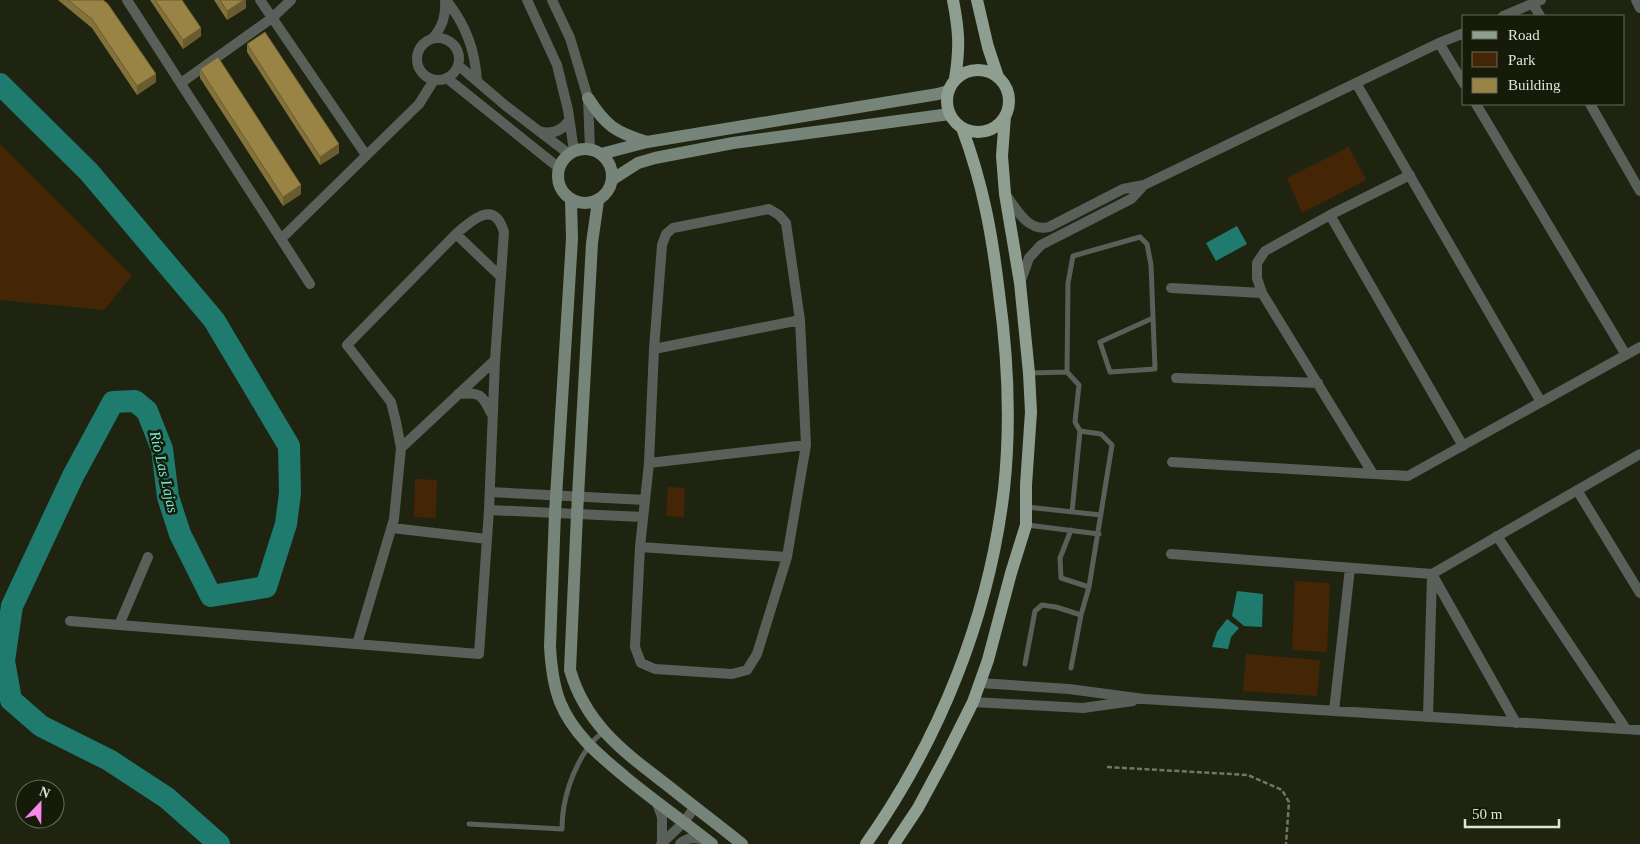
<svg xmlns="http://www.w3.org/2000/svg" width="1640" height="844" font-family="Georgia,serif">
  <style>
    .green { fill: #442607 }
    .water { fill: #1e7b6d }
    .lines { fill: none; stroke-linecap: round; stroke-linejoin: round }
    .river { stroke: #1e7b6d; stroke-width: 22 }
    .path { stroke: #727666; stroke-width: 2.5; stroke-dasharray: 5 2.5; stroke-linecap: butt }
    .lane { stroke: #586059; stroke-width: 5 }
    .street { stroke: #586059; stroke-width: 10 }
    .secondary { stroke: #768479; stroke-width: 12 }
    .primary { stroke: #8e9f91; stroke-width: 12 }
    .wall { fill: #84723b }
    .shaded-wall { fill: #6b5c30 }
    .building { fill: #998445; stroke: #6b5c30 }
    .labels { text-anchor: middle; stroke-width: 5; stroke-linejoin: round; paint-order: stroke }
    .water-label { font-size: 15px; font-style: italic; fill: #73efd9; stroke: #161a08 }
  </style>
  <rect width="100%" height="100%" fill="#1f2411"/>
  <path class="green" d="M0 144 132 276 104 310 0 300Z
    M1349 147 1366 180 1302 213 1287 178Z
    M415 479 437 480 436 518 414 517Z
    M668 487 685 488 684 517 666 516Z
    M1295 581 1330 583 1327 652 1292 650Z
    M1246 654 1320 660 1317 696 1243 691Z"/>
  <path class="water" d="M1237 226 1247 244 1216 261 1206 243Z
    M1237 591 1263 594 1262 627 1244 626 1232 616Z
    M1227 619 1239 628 1231 637 1228 649 1212 647 1217 632Z"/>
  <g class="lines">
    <path class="river" d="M0 84 89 172 214 320 289 446 290 493 286 524 266 587 211 596 180 534 168 497 162 449 147 411 135 401 113 402 73 476 12 606 4 661 11 700 41 726 109 760 167 798 219 844"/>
    <path class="path" d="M1107 767 1248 775 1282 790 1289 802 1286 844"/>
    <path class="lane" d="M1067 372 1068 283 1073 256 1140 237 1147 244 1151 265 1155 369 1110 372 1100 342 1153 318
      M1030 373 1067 372 1079 385 1075 422 1080 431 1101 434 1112 445 1089 587 1081 615 1071 668
      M1027 507 1101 515
      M1072 512 1080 431
      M1027 525 1099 534
      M1071 530 1060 558 1061 578 1089 587
      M1025 664 1035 611 1042 605 1056 607 1081 615
      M469 824 562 829C562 800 572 770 589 746 593 741 598 736 603 732"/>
    <path class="street" d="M127 0 310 284
      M260 0 366 155
      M446 0C466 25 475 50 477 81
      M527 0 557 65 568 110 574 151
      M552 0 570 38 588 98 590 149
      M1636 0 1640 8
      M1533 4 1540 16
      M1503 16 1541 0
      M417 59a21 21 0 1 1 42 0a21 21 0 1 1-42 0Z
      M433 38C443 26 446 15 445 0
      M1439 43 1464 84
      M459 66 506 106 569 154
      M448 79 559 168
      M181 83 272 18 291 0
      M1356 83 1541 402
      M1476 104 1626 355
      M1590 104 1640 191
      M539 131C552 135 562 131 569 120
      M1006 195C1017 210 1028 232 1049 227L1123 189 1144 185 1439 43 1464 33
      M769 209 779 215 786 223 800 320 806 445 787 557 757 654 747 670 732 674 655 669 641 663 635 647 640 547 649 463 654 349 662 245 666 234 673 228Z
      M1330 215 1463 446
      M456 234 501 277
      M281 239 419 104 434 80
      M1020 283 1029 258 1041 245 1131 199 1144 185
      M1171 288 1262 293
      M654 349 800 320
      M1176 378 1318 383
      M458 394C480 392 482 394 491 413
      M401 448 495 360
      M1172 462 1408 476 1640 347
      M649 463 806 445
      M1373 474 1262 293 1257 278V263L1265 251 1330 215 1410 175
      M1577 490 1640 593
      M490 492 645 500
      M489 510 643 517
      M392 528 487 539
      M1497 536 1626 729
      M640 547 787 557
      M1171 554 1432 574 1640 454
      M1432 574 1516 723
      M70 621 479 654 489 510 495 360 504 232C494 199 472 220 456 234L347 345 391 402 396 422 401 448 394 519 357 644
      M119 625 148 557
      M980 683 1069 689 1144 699 1640 730
      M973 702 1083 708 1133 701
      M1334 711 1350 568
      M1428 717 1432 575
      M657 803 662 817V844
      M661 844 683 823 695 807
      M680 844C688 836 696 838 707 840"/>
    <path class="secondary" d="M588 98C606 126 615 132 647 142
      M558 176a27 27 0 1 1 54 0a27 27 0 1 1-54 0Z
      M601 154 647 142 938 94 948 91
      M613 179 638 163 655 158 733 143 950 114
      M571 200 572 239 555 513 550 646C551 665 553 684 560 702 573 734 599 755 624 776 653 800 683 821 712 844
      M598 201 592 243 577 514 570 670C586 725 624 752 667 785 692 805 717 824 742 844"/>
    <path class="primary" d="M953 0C959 31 960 47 955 79
      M977 0 988 47 998 77
      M947 101a31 31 0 1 1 62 0a31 31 0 1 1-62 0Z
      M866 844C940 739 989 617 1004 489 1011 424 1008 358 999 293 992 234 983 184 962 128
      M894 844 918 808 946 756 973 702 988 660 1011 573 1026 525V485L1031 412 1029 373 1020 283 1005 194 1002 156 1005 116"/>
  </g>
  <path class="wall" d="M58 0H103L156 82 137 95 92 28Z
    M150 0H182L201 36 183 49Z
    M214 0H246V8L227 20Z
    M247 44 339 153 320 165 247 52Z
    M200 69 301 194 283 206 200 78Z"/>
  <path class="shaded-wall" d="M244 0H246V8L227 20V11Z
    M201 28V36L183 49V40Z
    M156 74V82L137 95V86Z
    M339 144V153L320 165V157Z
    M301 185V194L283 206V197Z"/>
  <path class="building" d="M68 0H103L108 4 156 74 137 86 92 19Z
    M155 0H182L201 28 183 40Z
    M220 0H244L227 11Z
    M265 32 339 144 320 157 247 44Z
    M218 57 301 185 283 197 200 69Z"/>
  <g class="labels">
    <g class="water-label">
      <text transform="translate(164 472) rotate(77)" y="5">Río Las Lajas</text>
    </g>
  </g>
  <rect x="1462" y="15" width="162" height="90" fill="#161a08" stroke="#676b5b"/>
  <rect x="1472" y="31" width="25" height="8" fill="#8e9f91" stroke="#676b5b"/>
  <text x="1508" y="40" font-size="15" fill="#e1e4d8">Road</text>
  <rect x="1472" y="52" width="25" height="15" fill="#442607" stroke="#676b5b"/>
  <text x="1508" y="65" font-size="15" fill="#e1e4d8">Park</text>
  <rect x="1472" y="78" width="25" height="15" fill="#998445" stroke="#676b5b"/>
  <text x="1508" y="90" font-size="15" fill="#e1e4d8">Building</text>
  <g transform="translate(40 804) rotate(22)"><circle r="24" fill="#161a08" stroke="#676b5b"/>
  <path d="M0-4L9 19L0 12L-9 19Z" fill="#f888ea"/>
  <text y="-8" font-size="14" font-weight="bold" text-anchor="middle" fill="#e1e4d8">N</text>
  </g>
  <path d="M1465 819v8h94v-8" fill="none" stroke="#e1e4d8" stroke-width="2.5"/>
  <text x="1472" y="819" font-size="15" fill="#e1e4d8" stroke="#161a08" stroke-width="4" paint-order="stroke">50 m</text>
</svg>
